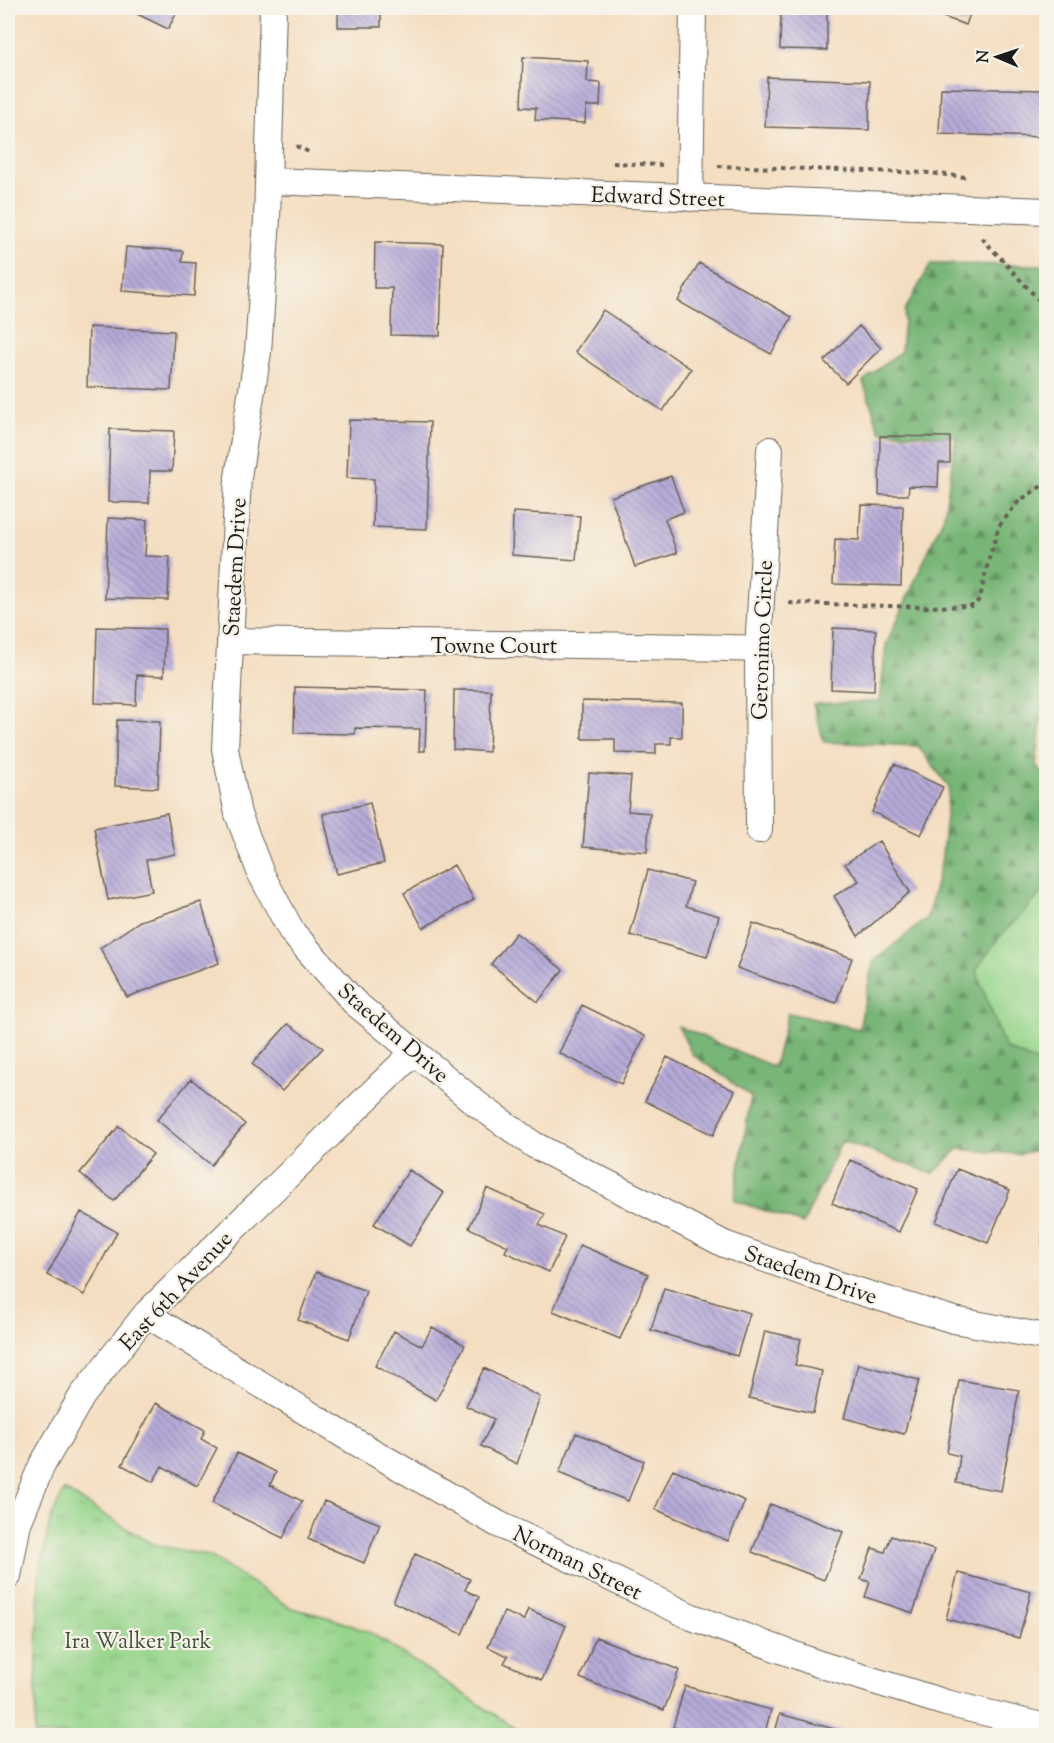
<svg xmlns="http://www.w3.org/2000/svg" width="1054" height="1743" font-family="'Sorts Mill Goudy',serif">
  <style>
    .forest { fill: url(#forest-firs); stroke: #4a694a; stroke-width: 1.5 }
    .park { fill: url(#park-tufts); stroke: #597854; stroke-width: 1.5 }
    .pitch { fill: #96d58b; stroke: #597854; stroke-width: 1.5 }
    .building { fill: url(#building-back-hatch) }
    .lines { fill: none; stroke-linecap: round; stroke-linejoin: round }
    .minor-casing { stroke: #686056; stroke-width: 28 }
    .path { stroke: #686056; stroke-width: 4; stroke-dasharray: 4.5 4.5; stroke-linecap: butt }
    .minor { stroke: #fff; stroke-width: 26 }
    .labels { text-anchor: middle; stroke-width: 4.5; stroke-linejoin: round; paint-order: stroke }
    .street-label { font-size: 22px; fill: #1c1c1c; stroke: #f7f3e8 }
    .park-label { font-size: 22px; fill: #41543d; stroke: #f7f3e8 }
  </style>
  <defs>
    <pattern id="forest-firs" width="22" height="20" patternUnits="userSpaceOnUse" patternTransform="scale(1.5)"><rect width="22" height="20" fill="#78b677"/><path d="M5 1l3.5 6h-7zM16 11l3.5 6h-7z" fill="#629361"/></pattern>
    <pattern id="park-tufts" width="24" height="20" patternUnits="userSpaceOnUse" patternTransform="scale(1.5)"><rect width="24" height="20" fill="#96d58b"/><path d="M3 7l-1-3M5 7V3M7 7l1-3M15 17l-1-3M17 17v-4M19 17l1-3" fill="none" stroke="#81b677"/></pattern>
    <pattern id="building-back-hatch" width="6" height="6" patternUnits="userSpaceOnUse" patternTransform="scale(1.5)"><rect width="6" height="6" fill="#b7abd9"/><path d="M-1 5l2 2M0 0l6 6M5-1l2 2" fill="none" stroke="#948aaf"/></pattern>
  </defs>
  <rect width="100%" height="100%" fill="#f7f3e8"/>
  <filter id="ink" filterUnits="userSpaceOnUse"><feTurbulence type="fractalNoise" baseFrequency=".0167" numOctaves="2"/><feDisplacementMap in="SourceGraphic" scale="12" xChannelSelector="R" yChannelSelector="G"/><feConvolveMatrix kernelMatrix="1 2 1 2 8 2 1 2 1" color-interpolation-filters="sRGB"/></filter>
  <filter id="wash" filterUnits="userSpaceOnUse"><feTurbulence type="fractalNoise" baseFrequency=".008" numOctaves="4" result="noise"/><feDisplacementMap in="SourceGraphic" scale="24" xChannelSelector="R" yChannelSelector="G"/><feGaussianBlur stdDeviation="1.35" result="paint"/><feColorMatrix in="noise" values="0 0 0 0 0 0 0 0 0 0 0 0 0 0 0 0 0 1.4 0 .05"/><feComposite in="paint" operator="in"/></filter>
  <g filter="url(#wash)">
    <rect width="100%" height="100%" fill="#f4dec1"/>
    <path class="forest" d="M931 264 1046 265V680L1036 765 1046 776V888L997 940 976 970 1005 1048 1046 1066V1149L1016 1154 958 1149 933 1174 842 1141 803 1224 734 1200 751 1096 692 1054 678 1026 774 1067 788 1013 859 1029 873 962 927 918 941 864 949 787 918 746 824 742 813 704 880 701 886 645 944 516 956 437 880 432 863 381 901 351 905 310Z"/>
    <path class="park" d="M64 1490 152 1544 210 1556 291 1608 331 1618 371 1633 526 1735H35L39 1577 50 1521Z"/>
    <path class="pitch" d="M1046 888V1066L1005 1048 976 970 997 940Z"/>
    <g id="blocks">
      <path class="building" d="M125 8H179L168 29Z
        M338 8H381V27H338Z
        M781 8H827V50L780 49Z
        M918 8H972L966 25Z
        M523 57 588 61 587 82 601 83 600 106H586L585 123 535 120 536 108 521 107Z
        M767 77 870 81 869 130 765 127Z
        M941 88 1046 90V137L939 134Z
        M375 242 443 244 440 336 391 335 392 288H374Z
        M126 247 183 251 182 262 196 263 194 296 122 291Z
        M699 263 792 317 771 354 678 301Z
        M603 310 691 369 663 411 575 352Z
        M859 326 881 348 846 383 824 361Z
        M89 327 174 331 171 390 87 387Z
        M349 420 430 422 427 529 373 527 374 479 347 478Z
        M110 429 174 431 172 471H150L149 503 108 502Z
        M880 436 950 437V463H939L938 487 909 486 908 495H879Z
        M671 476 684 512 665 519 677 553 635 567 611 497Z
        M861 505 903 506 901 586 833 584 835 539 859 540Z
        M513 512 580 516 576 560 512 555Z
        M108 518 147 520 145 556 170 557 168 600 105 598Z
        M97 627 165 629 164 676 137 675 136 705 95 703Z
        M833 628 876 630 874 691 831 689Z
        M295 687 427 690 425 751H419L420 729 355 728V734L294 733Z
        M454 690H491L489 752 453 749Z
        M582 701 682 703V737H671V744H656V754L615 753V739H582Z
        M117 720 160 721 158 788 115 786Z
        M894 764 943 787 921 835 872 812Z
        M589 773 631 776 628 811 650 813 647 852 583 847Z
        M370 803 384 863 337 874 323 814Z
        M167 813 175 854 146 860 152 891 108 900 94 828Z
        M879 841 910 892 858 936 834 896 859 881 845 864Z
        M454 865 474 900 423 928 404 893Z
        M648 870 692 882 686 906 719 916 707 957 630 935Z
        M201 902 219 963 127 997 100 948 140 921Z
        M753 923 852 958 836 1003 737 968Z
        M516 933 563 970 538 1002 491 964Z
        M582 1005 645 1036 621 1084 559 1053Z
        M288 1024 323 1048 282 1091 252 1064Z
        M667 1057 735 1091 713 1135 645 1101Z
        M191 1079 245 1124 211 1165 157 1120Z
        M119 1126 153 1154 114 1201 80 1173Z
        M850 1160 918 1189 899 1232 832 1203Z
        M957 1169 1010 1190 988 1243 936 1222Z
        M409 1170 444 1193 410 1246 374 1224Z
        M487 1188 545 1214 539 1225 565 1237 549 1272 505 1252 508 1246 469 1228Z
        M1044 1197 1046 1198V1245H1042Z
        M81 1212 117 1232 84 1295 47 1275Z
        M580 1245 648 1274 620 1339 553 1311Z
        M316 1272 366 1291 349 1339 298 1320Z
        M664 1288 750 1313 737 1356 651 1330Z
        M432 1327 465 1345 436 1400 375 1366 394 1331 422 1346Z
        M765 1331 801 1339 795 1365 822 1371 813 1413 749 1398Z
        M858 1364 919 1380 904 1434 844 1418Z
        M484 1368 540 1397 517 1464 481 1446 494 1419 466 1406Z
        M959 1380 1019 1390 1001 1491 956 1483 960 1456 947 1453Z
        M156 1403 205 1430 201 1439 217 1448 197 1486 162 1466 153 1482 122 1465Z
        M1045 1427H1046V1457H1042Z
        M576 1433 644 1461 628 1501 559 1473Z
        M237 1453 276 1472 270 1485 302 1501 283 1538 212 1503Z
        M673 1469 745 1501 728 1541 655 1509Z
        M324 1501 380 1524 364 1563 308 1539Z
        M770 1504 843 1532 824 1580 752 1552Z
        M891 1536 934 1550 913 1613 865 1597 870 1582 861 1579 872 1548 885 1552Z
        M415 1554 470 1579 465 1590 479 1597 462 1634 393 1602Z
        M958 1573 1031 1592 1019 1638 946 1619Z
        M528 1609 566 1626 542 1680 504 1663 508 1656 488 1647 504 1612 524 1620Z
        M596 1637 679 1670 664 1710 580 1678Z
        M685 1686 771 1710 764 1736H701L673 1727Z
        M780 1714 856 1735V1736H774Z"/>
    </g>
  </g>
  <g filter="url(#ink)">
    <use href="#blocks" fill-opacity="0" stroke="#686056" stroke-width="1.5"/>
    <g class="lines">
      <defs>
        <path id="minor" d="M273 8 267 219 258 352 238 477 225 749 238 814 261 874 292 932 354 1002 477 1104 534 1145 724 1244 838 1285 954 1320 1046 1337
          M269 181 1046 211
          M690 198 693 8
          M230 641C406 644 582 643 758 649
          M759 830 758 649 770 450
          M146 1314 342 1434 498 1524 692 1617 819 1664 946 1703 1046 1727
          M8 1576 18 1523 42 1465 82 1396 146 1314 414 1052"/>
      </defs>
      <use href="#minor" class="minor-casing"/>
      <path class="path" d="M296 146 311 153
        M613 163 662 165
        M718 166 930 173 965 177
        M982 238 1046 308
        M789 603 926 607 974 606 980 598 989 558 999 526 1019 501 1046 483"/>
      <use href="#minor" class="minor"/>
    </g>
  </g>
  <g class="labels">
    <g class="street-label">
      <text transform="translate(658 196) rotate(2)" y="8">Edward Street</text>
      <text transform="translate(234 567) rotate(-87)" y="8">Staedem Drive</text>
      <text transform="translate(761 640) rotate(-88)" y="8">Geronimo Circle</text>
      <text x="494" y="653">Towne Court</text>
      <text transform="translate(394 1032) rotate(41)" y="8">Staedem Drive</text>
      <text transform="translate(811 1274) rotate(19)" y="8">Staedem Drive</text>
      <text transform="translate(175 1290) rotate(-47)" y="8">East 6th Avenue</text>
      <text transform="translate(578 1562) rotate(26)" y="8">Norman Street</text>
    </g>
    <g class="park-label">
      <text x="138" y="1648">Ira Walker Park</text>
    </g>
  </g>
  <rect width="1054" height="1743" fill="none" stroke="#f7f3e8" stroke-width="30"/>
  <g transform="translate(997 57) rotate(272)" stroke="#f7f3e8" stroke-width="4.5" paint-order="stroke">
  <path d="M0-4.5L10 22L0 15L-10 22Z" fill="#1c1c1c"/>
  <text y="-9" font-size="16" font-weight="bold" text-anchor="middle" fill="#1c1c1c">N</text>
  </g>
</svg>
